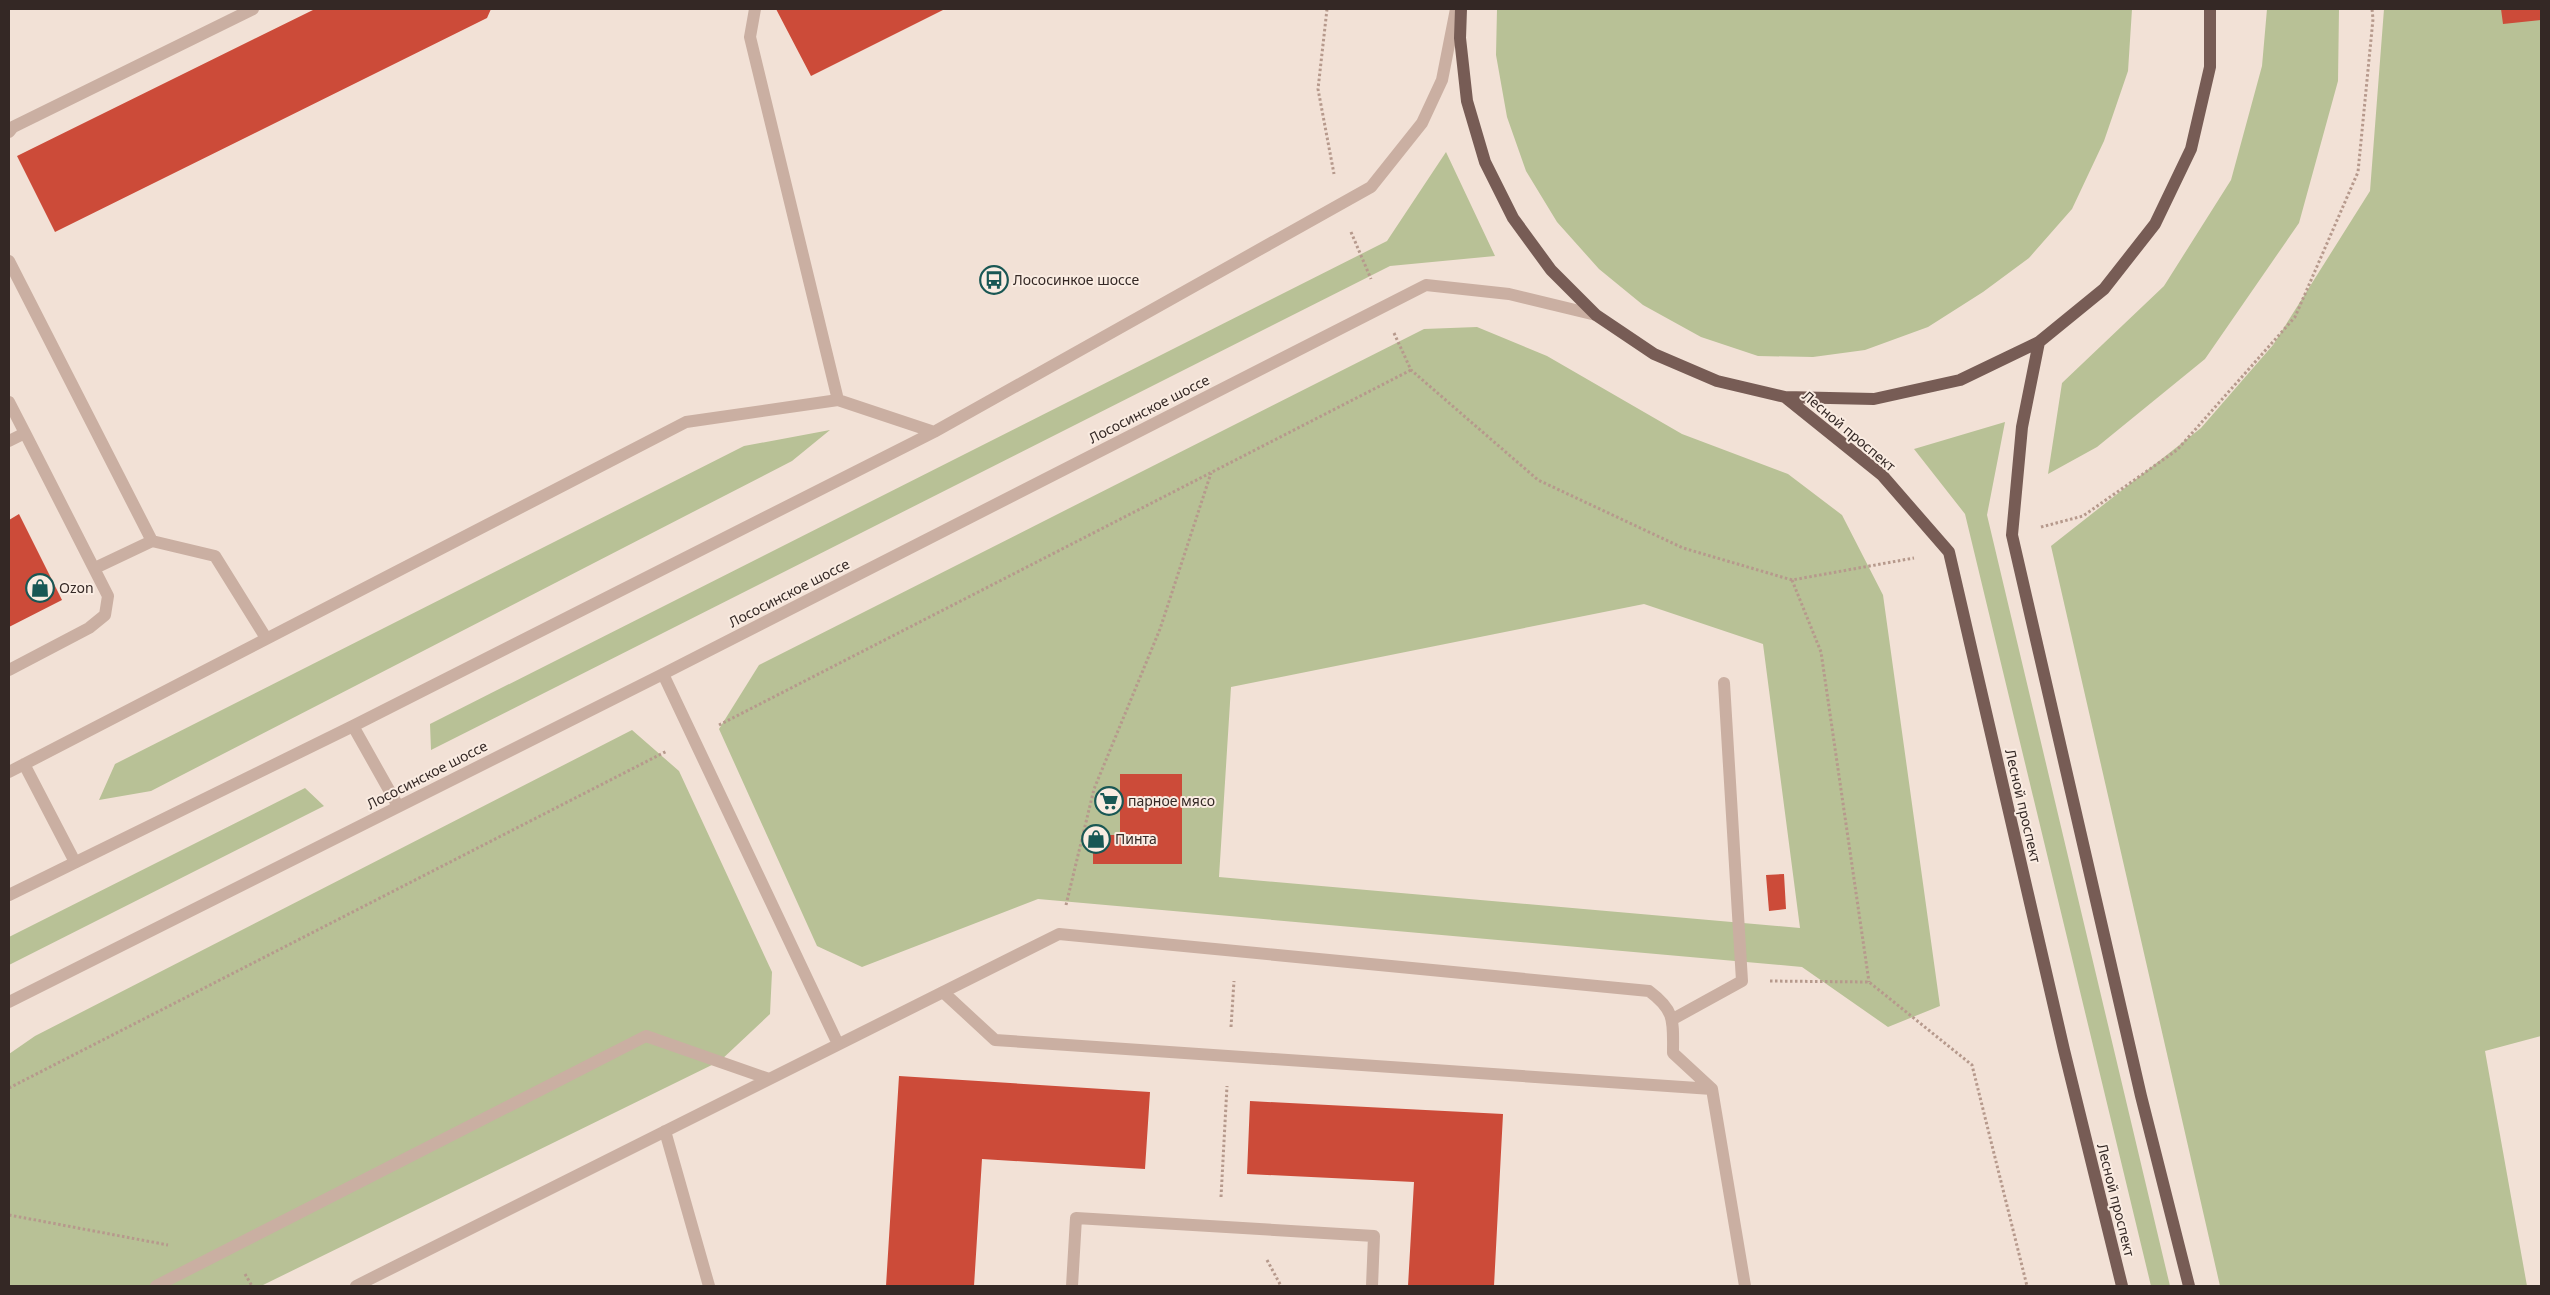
<svg xmlns="http://www.w3.org/2000/svg" width="2550" height="1295" font-family="'Noto Sans',sans-serif">
  <style>
    .green { fill: #b8c196; fill-rule: evenodd }
    .building { fill: #cc4b39 }
    .lines { fill: none; stroke-linecap: round; stroke-linejoin: round }
    .path { stroke: #b6998c; stroke-width: 3; stroke-dasharray: 2.5 2.5; stroke-linecap: butt }
    .minor { stroke: #caafa2; stroke-width: 12 }
    .major { stroke: #775c55; stroke-width: 12 }
    .labels { text-anchor: middle; stroke-width: 4; stroke-linejoin: round; paint-order: stroke }
    .poi-label { font-size: 14px; fill: #342825; stroke: #faece2; text-anchor: start }
    .street-label { font-size: 14px; fill: #342825; stroke: #faece2 }
  </style>
  <rect width="100%" height="100%" fill="#f2e1d6"/>
  <path class="green" d="M1497 9H2132L2128 71 2104 141 2072 209 2029 258 1983 292 1928 327 1865 350 1813 357 1758 356 1701 337 1643 305 1599 269 1557 222 1526 171 1507 117 1496 55Z
    M2267 9H2339L2338 81 2299 223 2205 359 2097 447 2048 474 2062 383 2164 286 2231 180 2262 66Z
    M2384 9H2541V1036L2485 1051 2527 1286H2220L2051 546 2201 428 2273 345 2370 191Z
    M1446 152 1495 256 1390 266 431 750 430 724 1387 241Z
    M1477 327 1547 356 1682 434 1788 474 1842 515 1883 595 1940 1006 1888 1027 1802 967 1038 899 862 967 817 946 719 729 759 665 1424 329ZM1644 604 1763 644 1800 928 1219 877 1231 687Z
    M2005 422 1987 515 2170 1286H2151L1965 514 1914 449Z
    M830 430 792 461 151 791 99 800 115 764 744 446Z
    M632 730 679 771 772 972 770 1014 720 1061 261 1286H9V1054L35 1036Z
    M305 788 324 806 9 965V937Z"/>
  <path class="building" d="M315 9H491L487 18 55 232 17 156Z
    M776 9H945L811 76Z
    M2501 9H2541V20L2503 24Z
    M19 514 62 600 9 627V520Z
    M1120 774H1182V864H1093V835H1120Z
    M1784 874 1786 909 1769 911 1766 875Z
    M899 1076 1150 1092 1145 1169 982 1159 974 1286H886Z
    M1250 1101 1503 1114 1494 1286H1408L1414 1182 1247 1174Z"/>
  <g class="lines">
    <path class="path" d="M1327 9 1318 89 1334 174
      M1351 232 1371 279
      M1394 333 1411 370 1538 480 1683 548 1792 580 1914 558
      M2041 527 2083 516 2177 450 2295 317 2358 172 2373 19 2372 9
      M1792 580 1821 652 1869 982
      M719 725 1411 370
      M1066 905 1094 789 1160 629 1211 473
      M1770 981 1869 982 1972 1065 2027 1286
      M1231 1027 1234 981
      M9 1088 667 751
      M1221 1197 1227 1086
      M9 1215 168 1245
      M1267 1260 1281 1286
      M245 1274 252 1286"/>
    <path class="minor" d="M755 9 750 37 838 400
      M9 132 13 127 253 9
      M9 261 152 541 215 556 266 638
      M9 402 25 433 9 441
      M95 568 152 541
      M9 670 89 628 105 615 108 596 25 433
      M663 674 838 1044
      M353 726 398 806
      M24 764 75 862
      M9 772 686 422 838 400 934 432
      M9 895 353 726 934 432 1371 187 1422 123 1442 80 1456 9
      M943 992 995 1040 1712 1089
      M9 1002 663 674 1426 285 1509 294 1596 315
      M1673 1019 1742 981 1724 683
      M665 1131 709 1286
      M156 1286 646 1036 769 1079
      M356 1286 1059 934 1649 991C1676 1011 1673 1022 1673 1053L1712 1089 1745 1286
      M1072 1286 1076 1218 1374 1236 1372 1286"/>
    <path class="major" d="M1461 9 1460 38 1467 101 1485 162 1513 218 1551 270 1596 315 1654 354 1717 381 1785 397 1874 399 1960 380 2039 342 2104 289 2155 224 2191 149 2210 67V9
      M2039 342 2022 427 2012 535 2141 1096 2189 1286
      M1785 397 1882 475 1949 552 2064 1050 2122 1286"/>
  </g>
  <defs>
    <symbol id="bus-ring" viewBox="-11 -11 22 22"><circle r="9.5" fill="#faece2" stroke="#195754" stroke-width="1.5"/><path d="M-5-6H5V4H4V6H2V4H-2V6H-4V4H-5ZM-3.5-4V0h7V-4ZM-3.5 1.2v1.5H-2V1.2ZM2 1.2v1.5H3.5V1.2Z" fill="#195754"/></symbol>
    <symbol id="shop-ring" viewBox="-11 -11 22 22"><circle r="9.5" fill="#faece2" stroke="#195754" stroke-width="1.5"/><path d="M-5-2.5h2.3a2.7 3.5 0 0 1 5.4 0H5L5.5 6h-11ZM-1.5-2.5h3a1.5 2.3 0 0 0-3 0Z" fill="#195754"/></symbol>
    <symbol id="supermarket-ring" viewBox="-11 -11 22 22"><circle r="9.5" fill="#faece2" stroke="#195754" stroke-width="1.5"/><path d="M-6-5.5h2.5l.6 2H6L4.5 2H-2.5L-4.4-4H-6ZM-1.5 3.2a1.3 1.3 0 1 0 .1 0ZM3 3.2a1.3 1.3 0 1 0 .1 0Z" fill="#195754"/></symbol>
  </defs>
  <g fill-rule="evenodd">
    <use href="#bus-ring" x="978" y="264" width="32" height="32"/>
    <use href="#shop-ring" x="24" y="572" width="32" height="32"/>
    <use href="#supermarket-ring" x="1093" y="785" width="32" height="32"/>
    <use href="#shop-ring" x="1080" y="823" width="32" height="32"/>
  </g>
  <g class="labels">
    <g class="poi-label">
      <text x="1013" y="285">Лососинкое шоссе</text>
      <text x="59" y="593">Ozon</text>
      <text x="1128" y="806">парное мясо</text>
      <text x="1115" y="844">Пинта</text>
    </g>
    <g class="street-label">
      <text transform="translate(1149 409) rotate(-27)" y="5">Лососинское шоссе</text>
      <text transform="translate(1849 431) rotate(40)" y="5">Лесной проспект</text>
      <text transform="translate(789 593) rotate(-27)" y="5">Лососинское шоссе</text>
      <text transform="translate(427 775) rotate(-27)" y="5">Лососинское шоссе</text>
      <text transform="translate(2023 806) rotate(77)" y="5">Лесной проспект</text>
      <text transform="translate(2116 1200) rotate(76)" y="5">Лесной проспект</text>
    </g>
  </g>
  <rect width="2550" height="1295" fill="none" stroke="#342825" stroke-width="20"/>
</svg>
